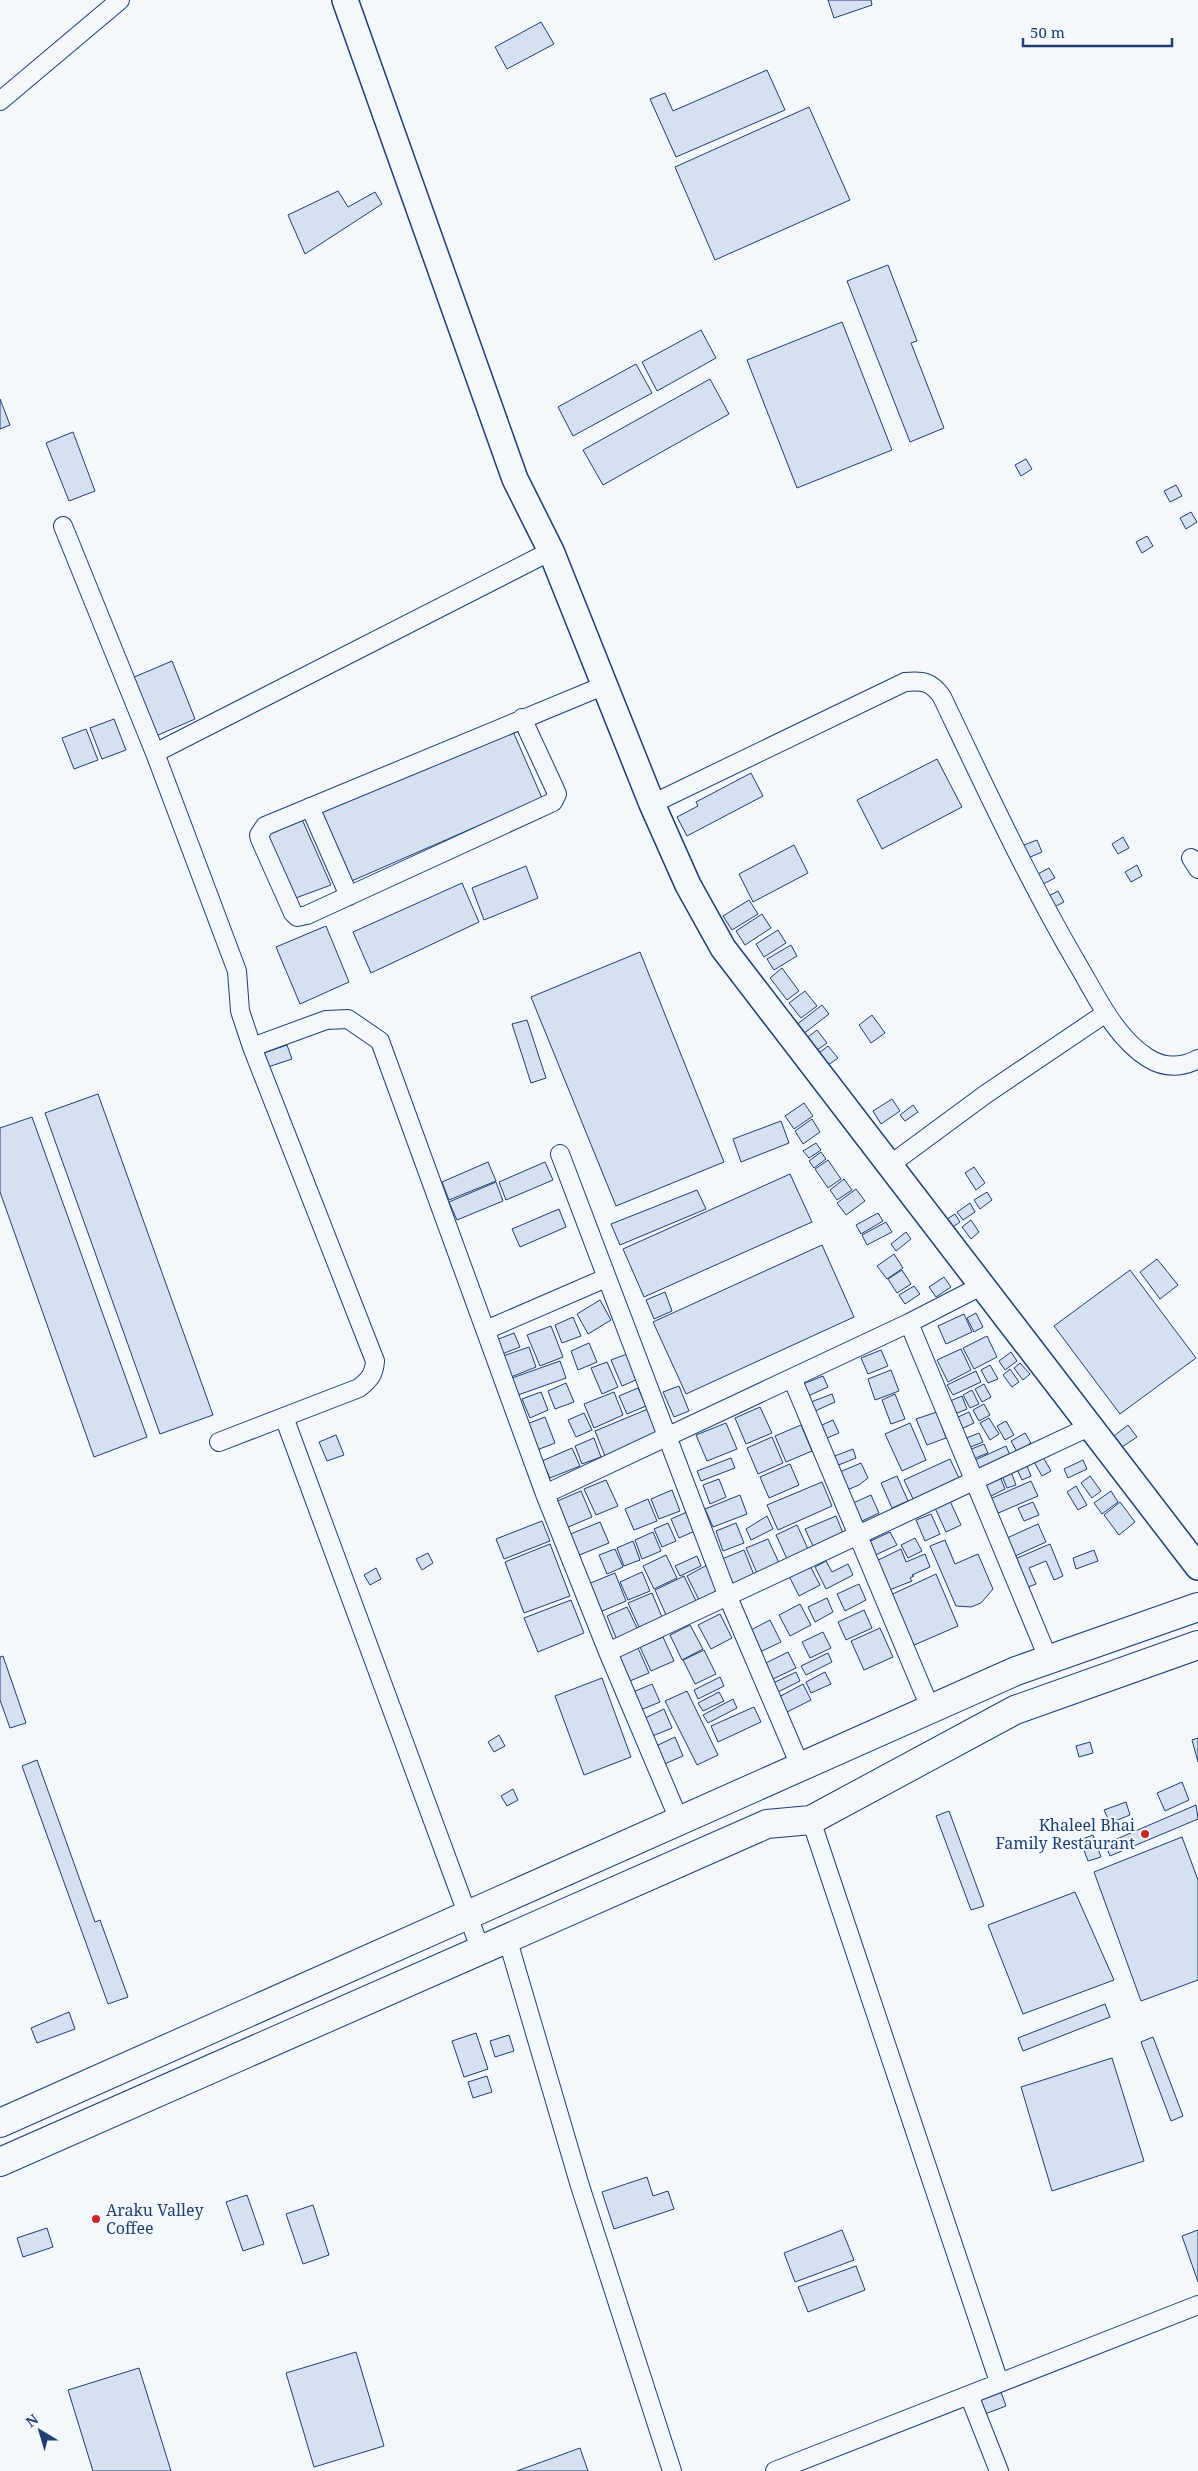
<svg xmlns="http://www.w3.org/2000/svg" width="1198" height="2471" font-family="'Noto Serif',serif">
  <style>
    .building { fill: #d5e0f0; stroke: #1d3f73 }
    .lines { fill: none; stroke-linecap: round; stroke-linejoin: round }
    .street-casing { stroke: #1d3f73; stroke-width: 20 }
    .secondary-casing { stroke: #1d3f73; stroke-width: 28 }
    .highway-casing { stroke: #1d3f73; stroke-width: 30 }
    .street { stroke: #f4f7fb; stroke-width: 18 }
    .secondary { stroke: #f4f7fb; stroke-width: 25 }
    .highway { stroke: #f4f7fb; stroke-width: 28 }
    .poi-dot { fill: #c62828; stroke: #f4f7fb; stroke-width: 2 }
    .labels { text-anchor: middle; stroke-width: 4; stroke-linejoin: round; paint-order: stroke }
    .poi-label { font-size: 16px; fill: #1d3f73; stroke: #f4f7fb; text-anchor: end }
  </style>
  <rect width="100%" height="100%" fill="#f4f7fb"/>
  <path class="building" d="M828 0H871L872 5 834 18Z
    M541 22 554 44 507 69 495 47Z
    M767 70 785 110 676 157 650 99 665 93 673 111Z
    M809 107 850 200 715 260 675 167Z
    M338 191 348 207 375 192 382 204 305 254 288 215Z
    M888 265 917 341 911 343 944 428 910 442 847 281Z
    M842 322 892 450 797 488 747 360Z
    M701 330 716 358 657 391 642 362Z
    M636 364 652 393 573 436 558 407Z
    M710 379 729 414 603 485 583 450Z
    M0 399 10 425 0 429Z
    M73 432 95 491 69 501 46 443Z
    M1026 459 1032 469 1021 476 1015 465Z
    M1176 485 1182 496 1170 502 1164 491Z
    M1191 512 1197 522 1186 529 1180 518Z
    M1147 536 1153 546 1142 553 1136 542Z
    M172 661 195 719 156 736 132 678Z
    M114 719 126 750 102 759 90 728Z
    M86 729 98 760 74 769 62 738Z
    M512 729 542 798 347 883 317 813Z
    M937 759 962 807 882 849 857 800Z
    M751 773 763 796 687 836 677 817 698 806 696 802Z
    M301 817 331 885 293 899 265 833Z
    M1123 837 1129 848 1118 854 1112 844Z
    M1037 840 1042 852 1028 858 1024 845Z
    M794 845 808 873 753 902 739 874Z
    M1137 865 1142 876 1131 882 1125 872Z
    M526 866 538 898 484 920 472 888Z
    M1049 868 1055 878 1039 886 1034 876Z
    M462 883 479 922 371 973 353 932Z
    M1058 891 1064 902 1052 908 1047 897Z
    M749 900 758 914 732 930 723 916Z
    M762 914 771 928 745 945 736 931Z
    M326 926 349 982 300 1004 276 947Z
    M778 930 786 943 764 957 756 944Z
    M791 945 797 956 774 970 767 959Z
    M640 952 724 1162 616 1206 531 997Z
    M782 968 799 991 787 1000 770 978Z
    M805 991 817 1006 801 1018 789 1003Z
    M822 1005 829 1014 798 1038 791 1029Z
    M872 1015 885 1033 871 1043 859 1025Z
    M527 1020 546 1078 531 1083 512 1024Z
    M817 1030 827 1043 813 1053 804 1040Z
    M287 1045 292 1059 268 1067 264 1053Z
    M828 1046 838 1058 824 1068 815 1056Z
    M98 1094 213 1415 160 1434 45 1113Z
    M892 1099 900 1111 881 1124 873 1111Z
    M804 1103 813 1116 794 1129 785 1116Z
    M913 1105 918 1112 905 1121 900 1115Z
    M32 1117 147 1437 94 1457 0 1192V1128Z
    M812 1119 820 1132 803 1144 795 1131Z
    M781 1121 789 1143 741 1162 733 1139Z
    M816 1143 821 1150 809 1158 803 1151Z
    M821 1152 826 1159 814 1168 809 1161Z
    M828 1160 841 1179 828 1188 815 1169Z
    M488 1162 496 1181 449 1200 442 1182Z
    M545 1162 553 1180 506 1200 499 1182Z
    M974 1167 985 1183 976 1190 965 1173Z
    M790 1174 812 1222 644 1297 623 1249Z
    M844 1179 852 1190 837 1200 830 1190Z
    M496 1182 503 1201 457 1220 449 1202Z
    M856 1189 865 1201 846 1215 837 1203Z
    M697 1190 706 1209 620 1245 611 1224Z
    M987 1192 992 1200 980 1209 974 1200Z
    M970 1203 975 1212 963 1220 957 1212Z
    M559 1209 566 1227 520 1247 512 1229Z
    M878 1213 883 1221 861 1234 856 1225Z
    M955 1214 960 1222 947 1231 942 1222Z
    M971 1220 979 1232 971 1239 962 1227Z
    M886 1222 892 1232 867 1245 862 1235Z
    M906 1232 911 1239 896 1251 891 1244Z
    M822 1245 854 1317 686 1394 653 1322Z
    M894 1254 903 1268 887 1279 877 1266Z
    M1157 1259 1178 1285 1160 1299 1140 1272Z
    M902 1270 911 1284 897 1293 888 1279Z
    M1130 1270 1196 1358 1120 1414 1054 1326Z
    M944 1277 951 1287 936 1297 929 1287Z
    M914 1286 920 1294 905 1304 899 1295Z
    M665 1292 672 1311 654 1319 646 1300Z
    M600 1300 611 1320 588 1334 577 1314Z
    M976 1313 983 1327 974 1332 967 1318Z
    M964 1314 972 1332 946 1344 938 1326Z
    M573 1317 581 1336 562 1343 555 1325Z
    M551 1326 563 1357 540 1366 527 1335Z
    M514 1333 520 1347 502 1354 496 1340Z
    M987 1336 997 1357 974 1369 963 1348Z
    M589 1343 597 1362 578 1370 571 1351Z
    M529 1347 536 1367 511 1377 503 1356Z
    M961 1349 971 1370 948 1382 937 1360Z
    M881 1350 888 1366 868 1374 861 1358Z
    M1011 1352 1017 1361 1005 1370 999 1361Z
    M627 1354 638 1379 622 1386 611 1360Z
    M560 1361 566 1378 518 1395 512 1378Z
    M607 1362 618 1387 602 1394 591 1368Z
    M1020 1363 1030 1374 1023 1380 1014 1368Z
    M990 1365 998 1379 988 1383 981 1370Z
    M1010 1369 1019 1382 1012 1387 1003 1375Z
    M891 1370 899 1391 875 1400 868 1379Z
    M976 1371 981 1382 953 1395 947 1385Z
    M823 1376 828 1387 808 1396 803 1384Z
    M566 1383 574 1402 555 1409 548 1391Z
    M984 1384 991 1397 982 1402 975 1389Z
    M679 1386 689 1411 674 1417 663 1392Z
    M638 1388 646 1406 627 1414 619 1396Z
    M972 1390 979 1404 970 1408 963 1395Z
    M541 1392 548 1410 530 1418 522 1399Z
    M614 1392 623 1415 594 1428 584 1404Z
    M832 1394 835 1402 815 1411 811 1402Z
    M895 1394 905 1419 891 1424 882 1400Z
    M962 1396 967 1409 955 1414 950 1401Z
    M984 1404 990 1415 979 1421 973 1410Z
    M760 1407 772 1433 746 1444 735 1418Z
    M648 1409 658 1433 605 1456 595 1431Z
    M937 1412 946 1438 927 1445 916 1419Z
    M969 1412 974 1423 961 1429 956 1418Z
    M584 1413 592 1430 576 1437 568 1420Z
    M545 1417 555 1443 537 1450 527 1424Z
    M989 1418 999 1434 990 1440 980 1423Z
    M833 1420 839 1433 827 1438 822 1425Z
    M1006 1421 1014 1435 1005 1440 997 1426Z
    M726 1423 737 1449 707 1461 696 1435Z
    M910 1423 926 1460 902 1471 885 1434Z
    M801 1425 812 1451 786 1462 775 1436Z
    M1128 1425 1137 1437 1122 1447 1114 1436Z
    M979 1433 983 1442 968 1448 964 1439Z
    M1025 1433 1031 1443 1017 1452 1011 1441Z
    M336 1435 344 1455 327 1461 319 1442Z
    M772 1437 783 1463 758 1474 747 1448Z
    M594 1438 601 1457 582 1464 575 1446Z
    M984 1444 988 1453 973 1459 969 1450Z
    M1006 1446 1010 1455 976 1470 973 1461Z
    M572 1448 580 1466 550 1478 542 1461Z
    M853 1449 856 1458 836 1466 832 1457Z
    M1043 1457 1051 1471 1042 1476 1034 1462Z
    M731 1458 735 1468 701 1481 697 1471Z
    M950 1459 960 1480 914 1501 904 1480Z
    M1083 1460 1087 1469 1068 1478 1064 1469Z
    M1025 1461 1031 1476 1022 1480 1015 1465Z
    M861 1463 868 1478 859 1485 842 1492 835 1474Z
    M790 1464 799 1485 769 1498 760 1477Z
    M1010 1469 1016 1485 1007 1488 1001 1473Z
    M999 1474 1005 1489 989 1497 982 1481Z
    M897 1476 908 1501 892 1508 881 1483Z
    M1090 1476 1101 1491 1092 1498 1081 1483Z
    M719 1479 726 1497 710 1504 703 1485Z
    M606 1480 618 1506 596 1515 584 1489Z
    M1031 1481 1038 1496 996 1514 990 1499Z
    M822 1482 832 1506 778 1530 767 1505Z
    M1076 1486 1087 1505 1078 1510 1067 1492Z
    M672 1490 680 1511 659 1519 651 1499Z
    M581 1491 592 1517 566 1528 555 1502Z
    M1111 1491 1118 1502 1102 1514 1094 1503Z
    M740 1495 747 1514 713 1527 705 1509Z
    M871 1495 879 1513 860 1522 851 1504Z
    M648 1499 657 1521 634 1530 625 1509Z
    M950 1501 961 1525 946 1532 935 1508Z
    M1033 1502 1039 1515 1024 1521 1018 1508Z
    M1120 1502 1135 1522 1119 1535 1104 1515Z
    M687 1512 695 1531 679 1538 671 1519Z
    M931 1514 940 1534 925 1541 916 1520Z
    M767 1516 773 1529 751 1540 746 1529Z
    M836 1516 843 1533 813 1546 805 1529Z
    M542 1521 550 1541 504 1559 496 1539Z
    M600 1522 609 1543 577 1556 568 1535Z
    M668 1523 676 1541 662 1547 654 1529Z
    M736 1523 744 1543 723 1551 716 1531Z
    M1038 1524 1046 1542 1015 1556 1007 1538Z
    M797 1525 808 1549 787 1559 776 1535Z
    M653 1532 661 1551 642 1559 635 1540Z
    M890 1532 897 1545 871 1557 864 1544Z
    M915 1538 922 1551 908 1558 901 1545Z
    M768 1539 779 1563 757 1573 746 1548Z
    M945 1540 955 1564 978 1554 993 1589 981 1603 971 1607 956 1606 930 1546Z
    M633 1541 640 1560 624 1566 617 1548Z
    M550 1544 570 1596 524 1613 505 1562Z
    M1050 1544 1063 1576 1054 1580 1046 1561 1029 1568 1036 1584 1026 1588 1015 1559Z
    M615 1549 623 1567 607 1574 599 1555Z
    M901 1549 906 1562 925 1554 930 1567 912 1575 914 1576 910 1578 912 1581 887 1591 872 1563Z
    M744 1550 754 1575 733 1584 722 1559Z
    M1094 1550 1098 1561 1076 1569 1073 1558Z
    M428 1553 433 1563 422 1570 416 1559Z
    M666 1555 677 1578 654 1589 643 1566Z
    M697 1556 701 1566 680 1576 675 1566Z
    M826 1561 832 1572 848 1564 853 1575 826 1589 815 1567Z
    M809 1564 820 1585 799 1596 788 1574Z
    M707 1565 720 1589 699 1600 687 1576Z
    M376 1568 381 1579 370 1585 364 1575Z
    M642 1572 650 1591 628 1600 620 1582Z
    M615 1573 626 1601 600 1612 588 1584Z
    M936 1574 958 1626 905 1649 884 1598Z
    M684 1576 696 1601 666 1615 655 1590Z
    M859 1584 866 1600 845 1611 837 1594Z
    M652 1593 662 1617 639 1627 628 1603Z
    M827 1598 833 1612 815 1622 808 1607Z
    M571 1600 584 1633 538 1652 524 1618Z
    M800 1604 811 1625 790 1636 779 1615Z
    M627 1607 638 1630 617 1640 607 1616Z
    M864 1610 872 1628 846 1640 838 1622Z
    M720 1614 732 1638 711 1649 698 1625Z
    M770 1620 781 1642 760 1652 749 1631Z
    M690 1625 703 1649 682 1660 670 1635Z
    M880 1628 893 1657 864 1670 851 1641Z
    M823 1632 831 1648 810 1658 802 1642Z
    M663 1637 674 1661 651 1671 640 1647Z
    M638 1648 649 1673 625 1683 615 1657Z
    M704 1650 716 1674 695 1684 683 1660Z
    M788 1652 796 1668 773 1679 766 1663Z
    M828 1653 832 1662 806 1675 801 1666Z
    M3 1656 26 1723 10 1728 0 1700V1657Z
    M796 1672 800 1681 774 1694 769 1685Z
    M825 1672 831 1684 811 1693 806 1682Z
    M720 1677 724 1686 698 1699 694 1690Z
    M602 1678 631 1757 584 1775 555 1696Z
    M652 1684 660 1702 638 1711 631 1693Z
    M803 1684 811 1700 785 1713 777 1698Z
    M687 1691 718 1755 697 1765 665 1701Z
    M719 1692 724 1701 703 1711 698 1703Z
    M733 1699 737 1708 708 1723 703 1715Z
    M754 1707 761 1722 718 1742 711 1726Z
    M664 1709 672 1728 650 1737 643 1719Z
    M499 1735 505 1746 494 1752 488 1742Z
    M675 1737 683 1756 662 1765 654 1747Z
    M1198 1738V1762L1192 1740Z
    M1090 1742 1093 1753 1079 1757 1076 1746Z
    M37 1760 95 1922 100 1920 128 1997 108 2004 22 1766Z
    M1182 1782 1189 1800 1165 1811 1157 1793Z
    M513 1789 518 1800 507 1806 501 1796Z
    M1126 1802 1130 1815 1110 1823 1104 1810Z
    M1196 1805 1198 1819 1110 1856 1105 1844Z
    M949 1811 984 1906 971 1910 936 1816Z
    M1093 1835 1101 1857 1088 1861 1080 1840Z
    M1182 1837 1198 1880V1980L1141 2001 1094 1872Z
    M1075 1892 1114 1980 1023 2014 988 1925Z
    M1105 2004 1110 2017 1023 2051 1018 2038Z
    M69 2012 75 2029 37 2043 31 2028Z
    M476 2033 488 2069 464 2077 452 2041Z
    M509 2035 514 2051 495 2057 490 2041Z
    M1153 2037 1183 2116 1171 2121 1141 2042Z
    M1112 2058 1144 2161 1052 2191 1021 2087Z
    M487 2076 492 2092 473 2098 468 2082Z
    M647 2177 653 2196 668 2191 674 2209 614 2229 602 2192Z
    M247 2195 264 2244 243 2251 226 2202Z
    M313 2205 329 2255 303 2264 286 2214Z
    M47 2228 53 2247 23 2257 17 2238Z
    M842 2230 854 2260 795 2282 784 2253Z
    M1198 2230V2282L1182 2236Z
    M856 2266 865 2290 808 2312 798 2287Z
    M356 2352 384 2446 314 2467 286 2373Z
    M139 2368 171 2471H93L68 2390Z
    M1001 2392 1006 2406 985 2414 980 2400Z
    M580 2448 588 2471H517Z"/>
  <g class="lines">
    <defs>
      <path id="street" d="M0 101 120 0
        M63 526 155 753 237 971 240 1011 252 1047 375 1361C374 1375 369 1380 359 1388L219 1442
        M522 718 554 787 557 794 553 802 307 915 297 917 293 913 260 839 259 835 265 826 603 686
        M155 753 551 551
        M652 804 905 682C923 680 932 682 942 697 985 787 1027 878 1078 965 1097 997 1115 1037 1148 1058 1164 1068 1181 1068 1198 1059
        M310 807 349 896
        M1191 858 1198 869
        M252 1047 326 1020 348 1019 380 1041 545 1494 608 1652 680 1822
        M560 1154 728 1597 801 1768
        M891 1164 986 1094 1106 1013
        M909 1323 1048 1658
        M486 1330 606 1278
        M792 1378 931 1710
        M284 1417 481 1951
        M545 1494 909 1323 983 1285
        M608 1652 1091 1426
        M811 1820 999 2382
        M508 1941 580 2186 672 2471
        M969 2395 999 2471
        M775 2471 1198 2305"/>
      <path id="secondary" d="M345 0 515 479 551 551 652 804 688 885 723 948 1198 1567"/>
      <path id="highway" d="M0 2123 1016 1671 1198 1607
        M0 2162C256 2051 512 1939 767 1824L811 1820 1015 1710 1198 1645"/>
    </defs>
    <use href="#street" class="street-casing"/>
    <use href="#secondary" class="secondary-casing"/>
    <use href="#highway" class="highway-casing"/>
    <use href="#street" class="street"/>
    <use href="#secondary" class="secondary"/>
    <use href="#highway" class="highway"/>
  </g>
  <g class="poi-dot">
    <circle cx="1145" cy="1834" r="5"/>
    <circle cx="96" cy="2219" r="5"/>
  </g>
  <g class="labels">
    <g class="poi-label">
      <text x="1135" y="1831">Khaleel Bhai<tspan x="1135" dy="18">Family Restaurant</tspan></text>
      <text x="106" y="2216" text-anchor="start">Araku Valley<tspan x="106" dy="18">Coffee</tspan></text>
    </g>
  </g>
  <g transform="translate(40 2431) rotate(322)" stroke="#f4f7fb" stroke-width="4" paint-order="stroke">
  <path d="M0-4L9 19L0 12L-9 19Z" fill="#1d3f73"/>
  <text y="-8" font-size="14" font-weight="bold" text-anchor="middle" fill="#1d3f73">N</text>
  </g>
  <path d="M1023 38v8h149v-8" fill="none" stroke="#1d3f73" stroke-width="2.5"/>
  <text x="1030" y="38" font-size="15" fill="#1d3f73" stroke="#f4f7fb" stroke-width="4" paint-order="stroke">50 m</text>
</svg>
